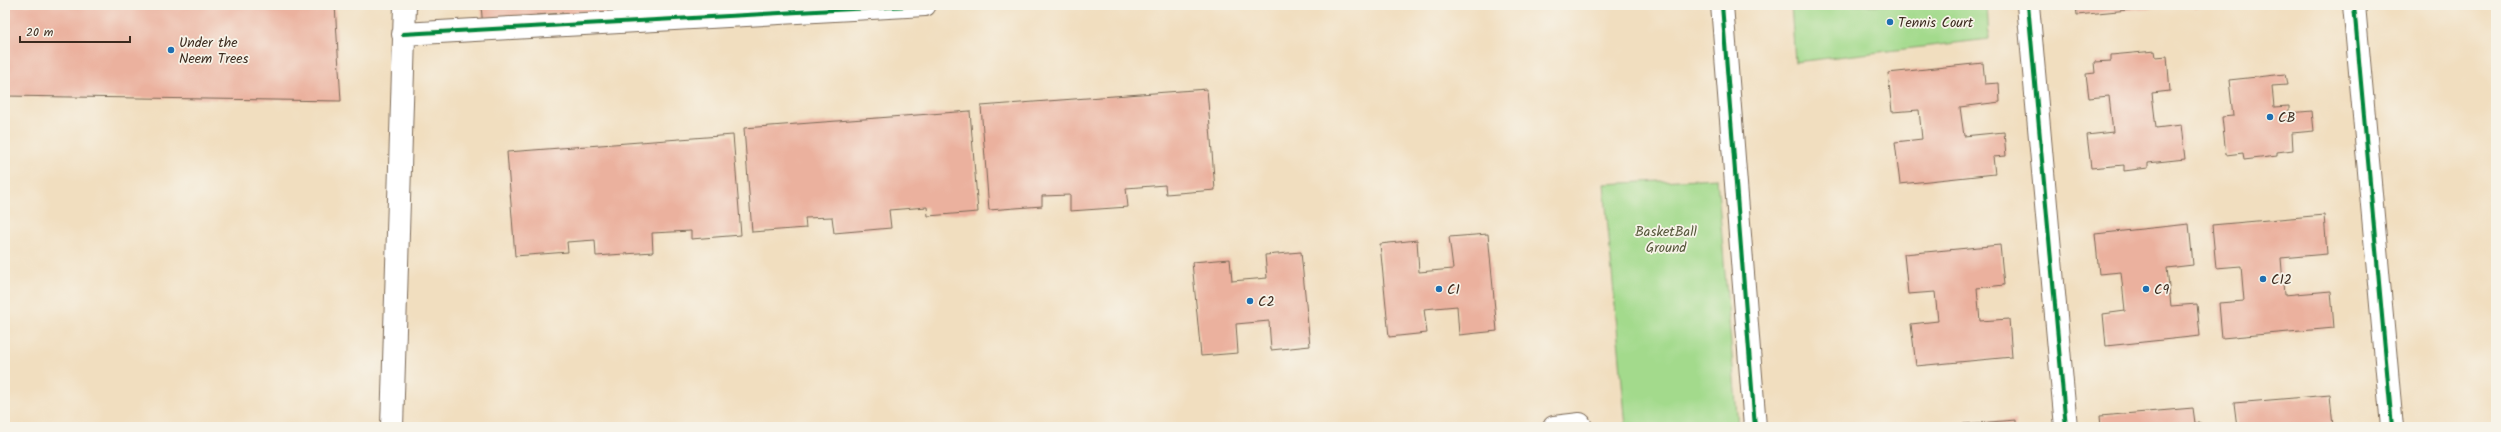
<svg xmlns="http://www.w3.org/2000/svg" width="2501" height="432" font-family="Kalam,sans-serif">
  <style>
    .green { fill: #a3da8c; stroke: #6f8255 }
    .building { fill: #ebb19e }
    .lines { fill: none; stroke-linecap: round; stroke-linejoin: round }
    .street-casing { stroke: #7b6956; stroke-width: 24 }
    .street { stroke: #fff; stroke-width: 22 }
    .cycleway-casing { stroke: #f7f3e8; stroke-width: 6 }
    .cycleway { stroke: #00873e; stroke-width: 4 }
    .poi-dot { fill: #1f6fb2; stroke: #f7f3e8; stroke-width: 1.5 }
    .labels { text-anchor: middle; stroke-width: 3.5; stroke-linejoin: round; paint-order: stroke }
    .poi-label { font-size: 14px; fill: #3b2a1e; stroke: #f7f3e8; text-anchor: start }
    .park-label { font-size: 14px; fill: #55563a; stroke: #f7f3e8 }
  </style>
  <rect width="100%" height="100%" fill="#f7f3e8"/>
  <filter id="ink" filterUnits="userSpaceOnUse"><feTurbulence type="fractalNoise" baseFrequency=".025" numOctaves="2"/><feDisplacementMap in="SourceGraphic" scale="8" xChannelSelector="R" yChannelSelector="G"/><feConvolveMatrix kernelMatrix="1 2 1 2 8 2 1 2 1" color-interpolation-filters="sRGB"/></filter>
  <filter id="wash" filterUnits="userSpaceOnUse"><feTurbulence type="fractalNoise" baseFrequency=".012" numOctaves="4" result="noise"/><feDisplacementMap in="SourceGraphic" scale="16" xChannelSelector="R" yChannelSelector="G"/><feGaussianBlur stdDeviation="0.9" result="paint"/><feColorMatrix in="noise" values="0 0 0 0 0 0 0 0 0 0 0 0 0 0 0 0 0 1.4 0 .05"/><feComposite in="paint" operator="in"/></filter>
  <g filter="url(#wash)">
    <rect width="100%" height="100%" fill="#f1debf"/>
    <path class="green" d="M1791 5H1987L1989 39 1795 62Z
      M1717 178 1738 427H1626L1604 184Z"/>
    <g id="blocks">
      <path class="building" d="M5 5H335L341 101 5 96Z
        M481 5H620L622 25 565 29 563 13 536 15 537 25 483 28Z
        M659 5H709V8L659 12Z
        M2076 5H2169V6L2077 15Z
        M2195 5H2214V6L2195 8Z
        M2155 51 2156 57 2167 56 2170 91 2152 93 2156 128 2181 125 2185 159 2148 163V168L2124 171V165L2091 168 2087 135 2113 132 2109 96 2089 98 2086 74 2095 73 2094 62 2111 61V55Z
        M1983 63 1985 84 1999 83 2000 102 1960 107 1964 136 2004 132 2006 156 1993 157 1995 174 1900 184 1895 142 1922 139 1919 110 1892 112 1888 73Z
        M2285 74 2287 85 2272 86 2274 107 2289 106V113L2312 111 2314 131 2292 133 2293 150 2277 152V156L2244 160 2243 153 2226 155 2222 117 2233 116 2229 80Z
        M1207 89 1215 190 1166 194 1165 185 1126 188 1128 207 1070 211V195L1042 196V206L989 210 981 106Z
        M970 111 978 212 928 216 927 207 889 210 891 228 834 233 832 217 805 218 806 228 752 232 744 128Z
        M733 135 741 235 691 239V231L652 233 653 252 596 256 595 240 567 242 568 252 515 256 507 152Z
        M2324 215 2327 254 2281 258 2284 295 2331 291 2334 328 2222 338 2219 303 2244 301 2241 266 2216 268 2212 225Z
        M2189 224 2193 265 2167 268 2171 306 2197 304 2200 336 2106 346 2103 314 2125 311 2121 272 2099 274 2095 234Z
        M1488 234 1497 331 1459 335 1457 306 1424 309 1427 333 1389 337 1380 244 1417 240 1419 272 1453 269 1449 237Z
        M2000 245 2004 285 1977 288 1980 321 2009 319 2012 357 1916 366 1911 324 1938 321 1935 292 1908 294 1904 254Z
        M1301 252 1310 346 1271 350 1269 321 1236 324 1238 353 1201 356 1192 262 1230 259 1232 281 1267 278 1265 255Z
        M2330 395 2333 427H2237L2234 403Z
        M2193 408 2195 423H2202L2203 427H2101L2100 416Z
        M2016 420V427H1936V426Z"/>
    </g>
  </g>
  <g filter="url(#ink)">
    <use href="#blocks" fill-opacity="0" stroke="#7b6956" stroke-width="1"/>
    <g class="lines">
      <defs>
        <path id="street" d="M1722 5 1755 427
          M2028 5 2066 427
          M2354 5 2392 427
          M403 34 925 5
          M392 427 405 5
          M1554 427 1580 424 1581 427"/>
      </defs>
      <use href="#street" class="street-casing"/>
      <use href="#street" class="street"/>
      <defs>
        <path id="cycleway" d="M1722 5 1755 427
          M2028 5 2066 427
          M2354 5 2392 427
          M403 34 925 5"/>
      </defs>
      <use href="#cycleway" class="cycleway-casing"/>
      <use href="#cycleway" class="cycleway"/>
    </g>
  </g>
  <g class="poi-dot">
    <circle cx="1890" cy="22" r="4"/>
    <circle cx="171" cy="50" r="4"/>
    <circle cx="2270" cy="117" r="4"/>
    <circle cx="2263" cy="279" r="4"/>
    <circle cx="1439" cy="289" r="4"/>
    <circle cx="2146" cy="289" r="4"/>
    <circle cx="1250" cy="301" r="4"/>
  </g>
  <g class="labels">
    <g class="poi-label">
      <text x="1898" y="27">Tennis Court</text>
      <text x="179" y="47">Under the<tspan x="179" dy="16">Neem Trees</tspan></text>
      <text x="2278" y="122">CB</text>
      <text x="2271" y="284">C12</text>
      <text x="1447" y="294">C1</text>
      <text x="2154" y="294">C9</text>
      <text x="1258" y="306">C2</text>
    </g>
    <g class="park-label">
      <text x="1666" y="236">BasketBall<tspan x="1666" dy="16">Ground</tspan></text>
    </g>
  </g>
  <rect width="2501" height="432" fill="none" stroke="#f7f3e8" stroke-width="20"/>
  <path d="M20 36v6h110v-6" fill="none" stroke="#3b2a1e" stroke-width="2"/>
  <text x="26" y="36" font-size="12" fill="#3b2a1e" stroke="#f7f3e8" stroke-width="3" paint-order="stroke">20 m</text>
</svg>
